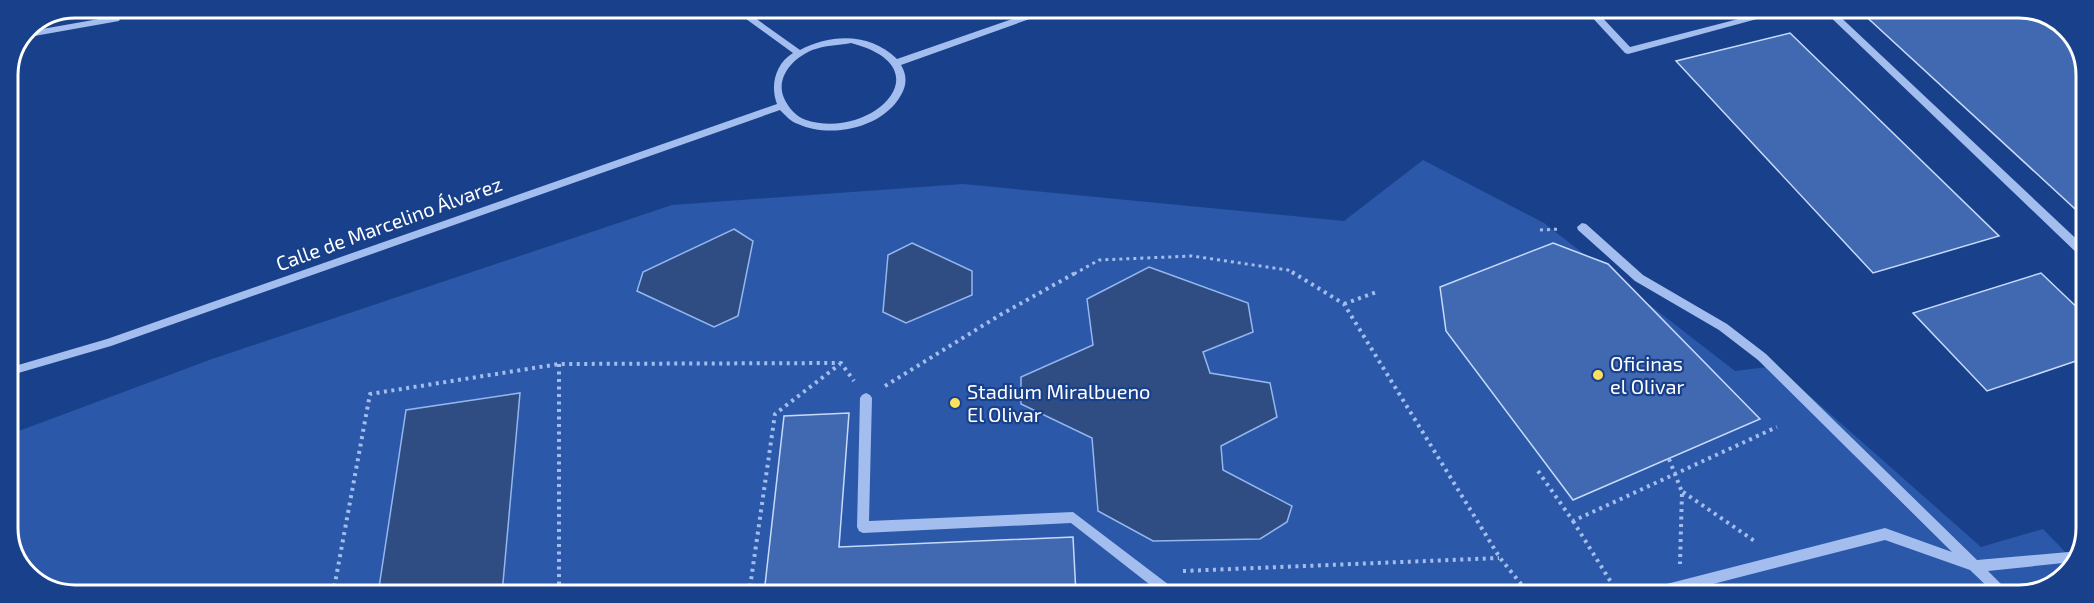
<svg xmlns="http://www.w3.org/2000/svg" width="2094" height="603" font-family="'Exo 2',sans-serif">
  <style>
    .green { fill: #2b58a8 }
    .water { fill: #2f4d83; stroke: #94b7f0; stroke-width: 1.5 }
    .building { fill: #4169b2; stroke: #c7dafa; stroke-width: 1.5 }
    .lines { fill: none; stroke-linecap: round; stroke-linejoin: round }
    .path-far1 { stroke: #a2bdee; stroke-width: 3; stroke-dasharray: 3 4; stroke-linecap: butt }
    .path { stroke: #a2bdee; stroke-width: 4; stroke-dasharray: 3 4.5; stroke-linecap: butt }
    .minor { fill: #a2bdee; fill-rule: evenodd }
    .poi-dot { fill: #ffdf5e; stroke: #19408a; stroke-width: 2 }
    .labels { text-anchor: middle; stroke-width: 4.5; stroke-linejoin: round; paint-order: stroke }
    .street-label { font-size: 20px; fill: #fff; stroke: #19408a }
    .poi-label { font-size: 20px; fill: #fff; stroke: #19408a; text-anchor: start }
    .rim { fill: none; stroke: #fff; stroke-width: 3 }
  </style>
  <rect width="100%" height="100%" fill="#19408a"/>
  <path class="green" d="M1423 160 1544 223 1735 371 1776 366 1981 547 2043 529 2074 561 2060 581 2020 595 58 593 24 572 8 533V435L212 359 672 205 963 184 1344 221Z"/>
  <path class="water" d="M734 229 753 241 738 316 714 327 637 291 643 272Z
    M912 243 972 271V295L906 323 883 312 888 255Z
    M1149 267 1248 303 1253 332 1203 352 1210 373 1270 383 1277 417 1221 446 1223 470 1292 506 1287 522 1260 539 1153 541 1098 511 1092 438 1021 404V377L1093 345 1087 299Z
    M520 393 502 594H378L406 410Z"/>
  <path class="building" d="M1859 10H2036L2070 31 2086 70V219Z
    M1790 33 1999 236 1873 273 1676 61Z
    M1553 243 1608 264 1760 419 1573 500 1446 331 1440 287Z
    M2041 273 2085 315V358L1987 391 1913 313Z
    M849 413 839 547 1073 537 1076 594H764L784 416Z"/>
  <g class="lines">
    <path class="path-far1" d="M1540 230 1560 229
      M1074 274 1099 260 1192 256 1288 270 1294 274"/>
    <path class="path" d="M1292 272 1344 304 1500 558 1530 595
      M1344 304 1379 291
      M559 364V594
      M885 386 1000 315 1077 272
      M1669 459 1682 492 1680 564
      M1538 471 1573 521 1777 427
      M1683 492 1756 542
      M1573 521 1619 595
      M1183 571 1499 558
      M333 594 370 394 559 364 841 363 854 381
      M749 594 775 414 840 364"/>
    <path class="minor" d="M731 8H741L800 50C832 33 871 33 897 59L1041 9H1053L1052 11 901 65C907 75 907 85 901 95 883 128 831 139 798 124 791 122 785 115 780 110L111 346 8 376V368L107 339 777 104C770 86 775 64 793 53ZM851 43C947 68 870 141 806 120 796 117 788 107 784 98 774 75 798 53 819 48 829 45 841 45 851 43Z
      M1592 9H1608L1598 13 1630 47 1777 9H1794L1628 54 1625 53 1589 14 1588 12Z
      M1822 9H1832L2086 248V259L2082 258Z
      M116 16 120 19 119 21 23 38 25 32Z
      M1582 223 1586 224 1643 275 1727 324 1766 354 1977 560 2080 551 2073 562 1988 571 2008 591 2010 595H1996L1970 570 1885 540 1670 595H1641L1643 591 1647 589 1885 528 1952 552 1758 360 1719 330 1635 281 1578 230 1577 227Z
      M866 393 870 395 872 398 869 521 1073 512 1177 591 1179 595H1163L1071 523 863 533 859 531 857 527 860 398 862 395Z"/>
  </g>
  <g class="poi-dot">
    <circle cx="1598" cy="375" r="6"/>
    <circle cx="955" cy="403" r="6"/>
  </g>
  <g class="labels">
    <g class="street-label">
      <text transform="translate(389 224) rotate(-20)" y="7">Calle de Marcelino Álvarez</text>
    </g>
    <g class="poi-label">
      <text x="1610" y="371">Oficinas<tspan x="1610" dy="23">el Olivar</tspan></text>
      <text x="967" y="399">Stadium Miralbueno<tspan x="967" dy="23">El Olivar</tspan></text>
    </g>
  </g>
  <path d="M0 0H2094V603H0ZM75 18H2019A57 57 0 0 1 2076 75V528A57 57 0 0 1 2019 585H75A57 57 0 0 1 18 528V75A57 57 0 0 1 75 18Z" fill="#19408a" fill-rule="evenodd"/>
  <path class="rim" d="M75 18H2019A57 57 0 0 1 2076 75V528A57 57 0 0 1 2019 585H75A57 57 0 0 1 18 528V75A57 57 0 0 1 75 18Z"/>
</svg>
